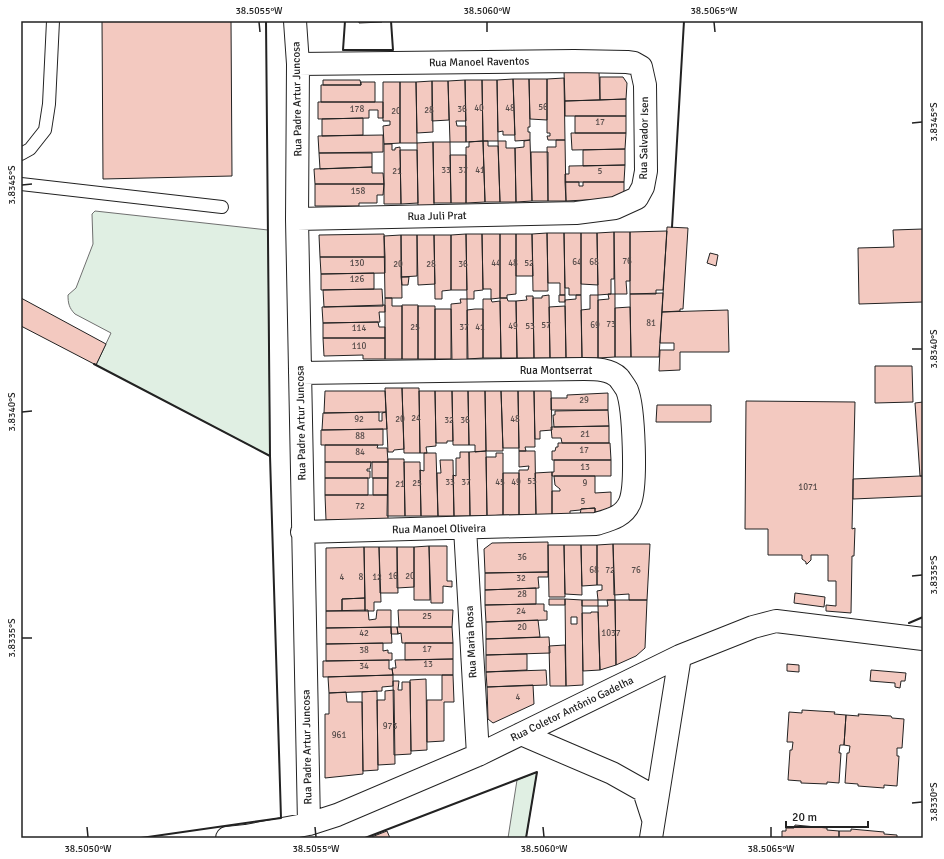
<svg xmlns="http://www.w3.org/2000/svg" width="944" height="859" font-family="Signika,sans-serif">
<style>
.green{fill:#e0efe3;stroke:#6f6f6f}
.building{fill:#f3c9c0;stroke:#222;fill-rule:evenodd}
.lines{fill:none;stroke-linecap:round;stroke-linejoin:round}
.service-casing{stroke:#222;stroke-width:14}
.minor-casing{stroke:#222;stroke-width:24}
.service{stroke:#fff;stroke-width:12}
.minor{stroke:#fff;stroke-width:22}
.wall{stroke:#222;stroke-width:2}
.ticks{fill:none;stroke:#222;stroke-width:1.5}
.labels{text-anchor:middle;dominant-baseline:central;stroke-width:3;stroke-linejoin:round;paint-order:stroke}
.number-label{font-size:9px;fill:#564c4a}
.street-label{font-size:11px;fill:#222;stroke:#fff}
.neatline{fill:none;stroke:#222;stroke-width:1.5}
.ticks-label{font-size:10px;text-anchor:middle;fill:#222}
</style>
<rect width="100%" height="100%" fill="#fff"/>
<path class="green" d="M95 211 268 230 270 456 96 365 111 333 75 314C69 308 68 303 68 295L76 288 93 244 92 214Z
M537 772 526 838H508L517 780Z"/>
<path class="building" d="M102 21H231L232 176 103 179Z
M359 21H382V22L359 23Z
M564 71H599L600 100 565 101Z
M600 77H623L627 83 626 99 600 100Z
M564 78 565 140H548L547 136H550V133H547V79Z
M513 79H529L530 127H528V132H530V140L515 141Z
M513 79 515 135H503V131L498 132 497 80Z
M529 79H547V120L530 119Z
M323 80H360L361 85H323Z
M465 80 466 121H456L457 126H466V142H450L448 81Z
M465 80H482L483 141 466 142Z
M482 80H497L498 141H483Z
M432 81H448L449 120 432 121Z
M432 81 433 132 417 133 416 82Z
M361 82H375V102H321V85H361Z
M383 82H400V143L384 144 383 126 390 125V121H383Z
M400 82H416L417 143H400Z
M626 99V116H565V101Z
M318 102H383V118H378V110H369V118L318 119Z
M575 116H626V133H575Z
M363 118V135L322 136V119Z
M571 133H626L625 149 572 150Z
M383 135V152L319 153 318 136Z
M530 140 532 201 516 202 515 148 524 147V141Z
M556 140H565L566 201H548L547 147H556Z
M483 141 485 202 466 203V147H469V142Z
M483 141H488V146H498L500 202H485Z
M498 141H506V148H515L516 202H500Z
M433 142 434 206H418L417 143Z
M433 142H450L451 203H434Z
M384 144H392V150H395V148L400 147 401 204H384Z
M625 149V165L583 166V150Z
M400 150H417L418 203 401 204Z
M531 152H548V201H532Z
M319 153H372V167L320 169Z
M450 155H466V203H451Z
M625 165 624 182H565V174H569V166Z
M372 167V173H383L384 184H315L314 169Z
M565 182H579V186H583V182H624V198L566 201Z
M315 184H384L383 195H377V203H359V206H315Z
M667 227 688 228 683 309H680V311L662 312Z
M923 229V302L859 304 858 248 894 247 893 230Z
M667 231 663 290H656V294H630V232Z
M614 232V279H611V294L598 295 597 233Z
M614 232H630V281H626L627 294H615Z
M547 233H564L565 295H560V283H548Z
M547 233 548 291H533L532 234Z
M564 233H581V295H569V288H565Z
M581 233H597L598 285 581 284Z
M384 234 385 257H320L319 235Z
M466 234 467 290H451V235Z
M466 234H482L483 290 474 291V299H467Z
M482 234H500V298L491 299V289H483Z
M500 234H516V294L507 295V298H500Z
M516 234H532L533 276H516Z
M401 235H417V276L401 277Z
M401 235 402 298H385L384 236Z
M417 235H434L435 284 418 285Z
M434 235H451V290L442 291V299H435Z
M710 253 718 255 716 266 707 263Z
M320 257H385V273L321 274Z
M374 273V289L321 290V274Z
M401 277H409L408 285H402Z
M382 289 383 306 324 307 323 290Z
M663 293 659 357H631L630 294Z
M608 294H615V357L598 358V300L609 299Z
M549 295 550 358H534L533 298H542V296Z
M559 295H565V302H559Z
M576 295H581L582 358H566L565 300 576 299Z
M590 295H598V358H582L581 310 590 309Z
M526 296H533L534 358H517L516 301 527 300Z
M21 298 106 344 96 365 21 326Z
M385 298H392V306H402V359H385Z
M500 298H507L508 301H516L517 358H501Z
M460 299H467L468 362H452L451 304 461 303Z
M483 299H491L492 302 500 301 501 358H483Z
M385 305V312H379L380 322 323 323 322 307Z
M402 305H418V359H402Z
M418 306H435V359H418Z
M565 306 566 358H550L549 307Z
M630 307 631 357H615V308Z
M435 309H451V359H435Z
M475 309H483V358L467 359V310Z
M728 310 729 352H680V370L659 371 660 350H674V343H660L662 312Z
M378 322 379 327H385V338H323V323Z
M323 338H385V359H363V355L324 356Z
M875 366H912L913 402 875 403Z
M385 388H402L404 449 394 450 393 452H388Z
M402 388H419L420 453H404Z
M325 391H385L386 412 324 413Z
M419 391H435L436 446 426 447 427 453H420Z
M435 391H452L453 441H447V443H436Z
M452 391H468L469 445H453Z
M468 391H485L486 451 475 452V445H469Z
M485 391H501L503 451H486Z
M501 391H518L519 448H503Z
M518 391H534L535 447H525L526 451H519Z
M534 391H551L552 430 540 431V439H535Z
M608 393V410H551V398H567V395Z
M746 401 855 402 852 529 855 528 854 556H852L851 613 826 611V605L836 606V581H828V555H811V560L807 564H806V562L802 559V555H768V529H745Z
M923 402V476H920L915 403Z
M657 405H711V422H656Z
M608 410 609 426 554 427 553 415H555V411Z
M379 412V421H382V413L386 412 387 429 322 430 323 413Z
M609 426V443H562L561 438H552L551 427Z
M383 429V445H321V430Z
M558 443H610L611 460H552V451H555L556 447H558Z
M325 445H378L377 448H387L388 462H325Z
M486 451 487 516H470L469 452Z
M519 451H535L536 515H519V470H528L529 466 519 467Z
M460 452H469L470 516H454L453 475 456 476V458H460Z
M424 453H436L438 516H421L420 470 424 471Z
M496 453H503V515L487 516 486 457H496Z
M388 459H404L405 516H387Z
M440 460H453L454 516H438L437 473H441Z
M554 460H611V476H552V472H554Z
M325 462H371L370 469H367V471H370V478H325Z
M372 462H388V478H372Z
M404 462H420L421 516H405Z
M552 472V515H536L535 473Z
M503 473H519V515H503Z
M554 476H595V493L611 492V511L595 512V508L581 509 580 510 570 511V515L552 516V491H560V489L555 485Z
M920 476H923V496L853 499V479Z
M325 478H368V495H325Z
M373 478H388V495H373Z
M325 495H388V520H326Z
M595 508V514L580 515 581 509Z
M548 542V572L485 573 484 549 492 543Z
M613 544 615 600H598L597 591 602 590V585H597V545Z
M613 544H650L647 600H629V594L614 595Z
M548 545H564L565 597H549Z
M564 545H581L582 595 565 594Z
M581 545H597V585L582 586Z
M429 546H447V581H452V587L443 586V603H431Z
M429 546 430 600H414V547Z
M364 547 365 598 342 599V611H326V548Z
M364 547H379L381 602H374V611H365Z
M379 547H397L398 593H380Z
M397 547H414V587L397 588Z
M548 572V577H538L539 588 485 590V573Z
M536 588V604L485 605V590Z
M795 593 825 597 824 607 794 603Z
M365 598V611H342V599Z
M549 599H565V605H549Z
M565 599 582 600 583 685 566 686ZM571 617H577V624H571Z
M582 600H598V606H582Z
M607 600H615L616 665 600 670 598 606H608Z
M615 600H647L645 648 636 656 616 665Z
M536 604H544V611H547V620L486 622 485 605Z
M368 610 369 620 376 619 377 610H391V627L326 628V611Z
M398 610H453L452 627H399Z
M591 612H598L600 670 583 671 582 613H591Z
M538 620 540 637 486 639V622Z
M391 627H397L398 634H391Z
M391 627 392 643 326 644V628Z
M397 627H452L453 643H402L401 633 398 634Z
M549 637 550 653 486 655V639Z
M383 643V651L388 650V653H392V660L326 661V644Z
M405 643H453V659L405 660Z
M565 645 566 686H550L549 646Z
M527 654V670L486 672V655Z
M453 659V675H393L392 668H396L395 660Z
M389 660V669H392L393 675 323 677V661Z
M787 664 799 665V672L787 671Z
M546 670 547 685 487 687 486 672Z
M871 670 906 673 905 681H901L900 688 895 687V683L870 681Z
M393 675V686L382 687V691L329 693 328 677Z
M442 675H453L454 702H444V741L427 742V700H442Z
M426 679 427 750 411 751 410 680Z
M393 681H399L398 690H402V682H410L411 754 394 755Z
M533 685 534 704 493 723 488 719 487 687Z
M394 690 395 764 378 765 377 700H385V691Z
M377 691 378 770 363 771 362 692Z
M346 692 347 702H362L363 774 325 778V714H329V693Z
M802 710 835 712 834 714 846 715 844 745H840L839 753H841L839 783 827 782V784L801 783V781L788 780 790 750H792L793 742H787L789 712 802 713Z
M858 714 891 716 892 718 904 719 902 748H897V756H899L897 786 884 785V788L858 786V784L845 783 847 753H849L850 746 844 745 846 715 859 716Z
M795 825 827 828V830L839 831V838H782V831H786V828H794Z
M851 829 884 832V834L897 835V838H839V831H851Z
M387 831 390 838H369Z"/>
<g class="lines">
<g class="service-casing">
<path id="service" d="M21 154 30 149 45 130 49 104 53 21
M21 184 222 207"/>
</g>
<g class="minor-casing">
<path id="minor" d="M295 21 298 64 297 219 309 824
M297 219 576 213 615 208 637 198 643 187 646 171 645 85 641 67 634 63 627 62 574 61 298 64
M300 373 584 369C596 369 610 369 619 378 621 381 625 386 627 390 634 408 637 485 630 502 624 517 609 520 596 524L302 532
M465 528 478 755
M521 734 612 773 644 791 653 819
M227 838 246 836 309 824 337 815 478 755 680 656 753 627 776 621 923 639
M651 838 680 656"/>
</g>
<use href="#service" class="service"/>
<use href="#minor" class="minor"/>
<path class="wall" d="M345 21 343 50H393L391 21
M672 227 684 21
M94 364 270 456 266 21
M909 623 923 617
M141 838 281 818 270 456
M365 838 537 772 526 838"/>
</g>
<path class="ticks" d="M259 22 260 32M487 22V32M714 22 715 32M912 123 922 122M22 185 32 184M912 349H922M22 412 32 411M912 576 922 575M22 638H32M912 803 922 802M87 827 88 837M315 827 316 837M543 827 544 837M771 827V837"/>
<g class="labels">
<g class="number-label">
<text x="543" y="107">56</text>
<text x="479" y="108">40</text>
<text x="510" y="108">48</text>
<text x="357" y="109">178</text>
<text x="462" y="109">36</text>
<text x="429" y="110">28</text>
<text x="396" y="111">20</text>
<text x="600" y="122">17</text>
<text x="446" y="170">33</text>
<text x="463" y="170">37</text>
<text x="480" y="170">41</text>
<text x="397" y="171">21</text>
<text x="600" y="171">5</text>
<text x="358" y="191">158</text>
<text x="627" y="261">76</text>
<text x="577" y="262">64</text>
<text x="594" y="262">68</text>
<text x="357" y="263">130</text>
<text x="496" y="263">44</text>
<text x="513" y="263">48</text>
<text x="529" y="263">52</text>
<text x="398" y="264">20</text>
<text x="431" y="264">28</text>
<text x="463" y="264">36</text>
<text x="357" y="279">126</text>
<text x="651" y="323">81</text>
<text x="611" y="324">73</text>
<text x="546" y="325">57</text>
<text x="595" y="325">69</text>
<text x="513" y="326">49</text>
<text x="530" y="326">53</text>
<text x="415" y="327">25</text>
<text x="464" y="327">37</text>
<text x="480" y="327">41</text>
<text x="359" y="328">114</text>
<text x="359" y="346">110</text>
<text x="584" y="400">29</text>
<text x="416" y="418">24</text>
<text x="359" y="419">92</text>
<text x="400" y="419">20</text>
<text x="515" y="419">48</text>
<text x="449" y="420">32</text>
<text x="465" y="420">36</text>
<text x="585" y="434">21</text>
<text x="360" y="436">88</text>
<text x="584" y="450">17</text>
<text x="360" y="452">84</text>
<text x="585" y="467">13</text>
<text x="532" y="481">53</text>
<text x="450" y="482">33</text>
<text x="466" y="482">37</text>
<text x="500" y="482">45</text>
<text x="516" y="482">49</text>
<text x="417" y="483">25</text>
<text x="585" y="483">9</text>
<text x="400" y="484">21</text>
<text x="808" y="487">1071</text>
<text x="583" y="501">5</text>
<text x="360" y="506">72</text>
<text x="522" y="557">36</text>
<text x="594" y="570">68</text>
<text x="610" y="570">72</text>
<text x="636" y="570">76</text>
<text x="393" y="576">16</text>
<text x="410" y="576">20</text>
<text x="342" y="577">4</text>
<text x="361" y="577">8</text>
<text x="377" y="577">12</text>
<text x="521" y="578">32</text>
<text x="522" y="594">28</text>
<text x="521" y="611">24</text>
<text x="427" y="616">25</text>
<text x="522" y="627">20</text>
<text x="364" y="633">42</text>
<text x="611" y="633">1037</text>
<text x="427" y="649">17</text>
<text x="364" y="650">38</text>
<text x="428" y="664">13</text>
<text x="364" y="666">34</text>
<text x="518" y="697">4</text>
<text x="390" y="726">973</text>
<text x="339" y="735">961</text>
</g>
<g class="street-label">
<text transform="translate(479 62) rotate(-1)">Rua Manoel Raventos</text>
<text transform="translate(297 99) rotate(-91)">Rua Padre Artur Juncosa</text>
<text transform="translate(644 138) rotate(-89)">Rua Salvador Isen</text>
<text transform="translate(437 216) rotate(-1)">Rua Juli Prat</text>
<text x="556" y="370">Rua Montserrat</text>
<text transform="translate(301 423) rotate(-91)">Rua Padre Artur Juncosa</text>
<text transform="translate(439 529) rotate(-1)">Rua Manoel Oliveira</text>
<text transform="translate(471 642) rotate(-93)">Rua Maria Rosa</text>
<text transform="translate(572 709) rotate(-26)">Rua Coletor Antônio Gadelha</text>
<text transform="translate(307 747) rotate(-91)">Rua Padre Artur Juncosa</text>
</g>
</g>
<rect width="944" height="859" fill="none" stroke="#ffffff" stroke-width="44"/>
<path d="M786 821v6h82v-6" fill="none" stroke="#222222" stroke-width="2"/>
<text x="792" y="821" font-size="12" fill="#222222" stroke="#ffffff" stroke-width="3" paint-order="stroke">20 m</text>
<rect x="22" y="22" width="900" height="815" class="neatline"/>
<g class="ticks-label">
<text x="259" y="14">38.5055°W</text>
<text x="487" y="14">38.5060°W</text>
<text x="714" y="14">38.5065°W</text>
<text transform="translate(933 122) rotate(-90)" y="4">3.8345°S</text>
<text transform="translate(11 185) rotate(-90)" y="4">3.8345°S</text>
<text transform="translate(933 349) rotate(-90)" y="4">3.8340°S</text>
<text transform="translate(11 412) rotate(-90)" y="4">3.8340°S</text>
<text transform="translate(933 575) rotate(-90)" y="4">3.8335°S</text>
<text transform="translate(11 638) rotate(-90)" y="4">3.8335°S</text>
<text transform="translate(933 802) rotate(-90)" y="4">3.8330°S</text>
<text x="88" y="852">38.5050°W</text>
<text x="316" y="852">38.5055°W</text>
<text x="544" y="852">38.5060°W</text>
<text x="771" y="852">38.5065°W</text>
</g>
</svg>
